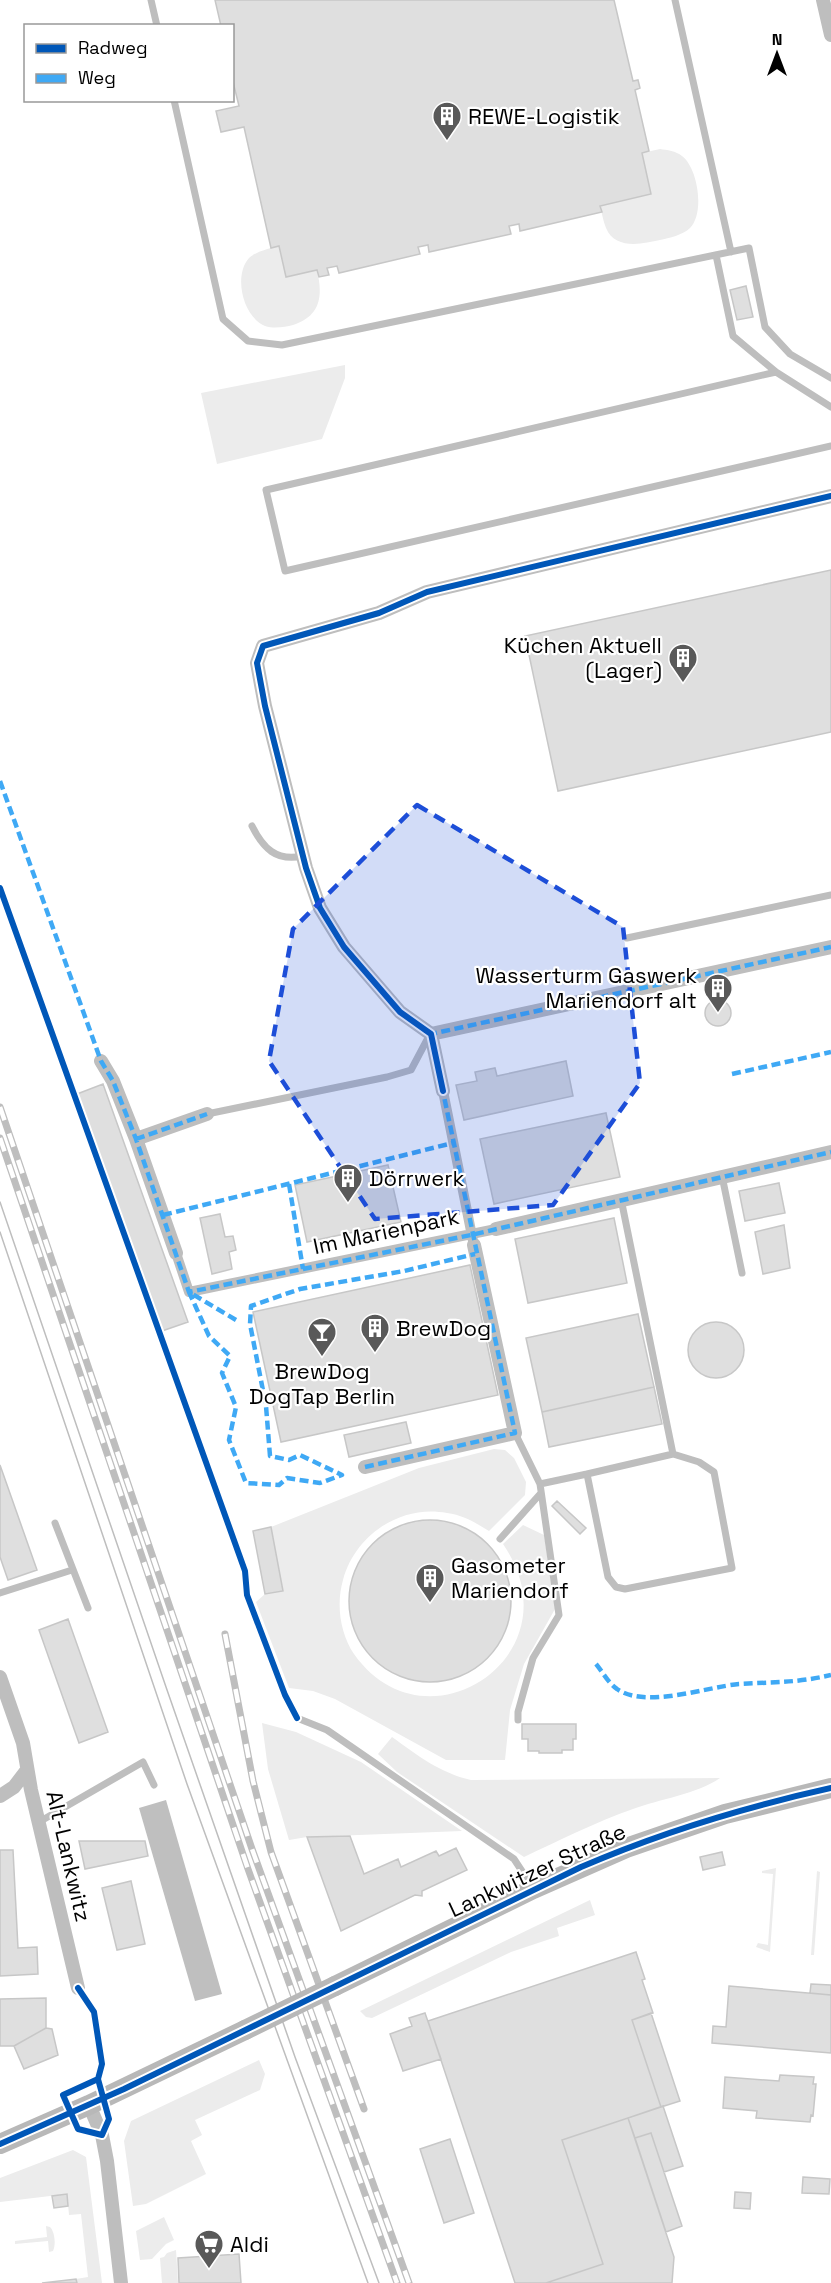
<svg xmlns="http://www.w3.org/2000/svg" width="831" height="2283" font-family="'Space Grotesk',sans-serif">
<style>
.green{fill:#ececec}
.water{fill:#bfbfbf}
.building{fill:#dfdfdf;stroke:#c7c7c7;stroke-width:1.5}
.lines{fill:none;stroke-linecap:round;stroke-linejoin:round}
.service{stroke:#bebebe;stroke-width:7}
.pedestrian{stroke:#bebebe;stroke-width:10}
.minor{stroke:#bebebe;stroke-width:14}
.secondary{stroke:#b8b8b8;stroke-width:20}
.tram{stroke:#bebebe;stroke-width:1.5}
.rail-casing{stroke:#bebebe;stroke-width:7}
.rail{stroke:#fff;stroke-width:4.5;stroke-dasharray:14;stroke-linecap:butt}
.secondary-bridge{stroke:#b8b8b8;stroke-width:20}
.quiet{stroke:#3fa9f5;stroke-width:4.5;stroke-dasharray:9 4.5;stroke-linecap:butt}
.cycleway-casing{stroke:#fff;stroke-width:10}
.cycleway{stroke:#0057b8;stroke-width:6}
.marked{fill:#1d4ed8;fill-opacity:0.2;stroke:#1d4ed8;stroke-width:4.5;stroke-dasharray:12 8;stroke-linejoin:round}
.labels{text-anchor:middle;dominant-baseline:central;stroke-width:4.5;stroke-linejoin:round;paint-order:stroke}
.poi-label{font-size:22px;fill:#000;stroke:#fff;text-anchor:start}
.street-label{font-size:22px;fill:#000;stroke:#fff}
</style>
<rect width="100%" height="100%" fill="#fff"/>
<path class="green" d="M660 149C667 150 676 151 682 156 698 168 705 213 690 228 683 235 669 238 660 240 642 244 615 250 606 228 603 221 602 213 600 206L651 194 642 153Z
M279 246 286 277 317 270C323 296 321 316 293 325 285 327 274 329 265 326 243 317 233 276 249 258 255 252 270 248 279 246Z
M345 365V378L322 439 217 464 201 393Z
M494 1449 505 1450 514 1458 526 1482 525 1495 489 1531C476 1523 463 1515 447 1513 401 1504 355 1535 343 1580 336 1604 340 1633 354 1654 426 1756 579 1655 503 1544L523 1525 544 1535 555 1609 524 1664 510 1710 505 1760H446L335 1699 313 1691 289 1688 256 1602 265 1594 283 1591 271 1527 419 1468Z
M262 1723 296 1732 361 1762 462 1831 307 1837 289 1840 268 1769Z
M392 1737C417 1755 440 1773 471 1780L720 1778C697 1794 660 1799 633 1809 596 1822 560 1840 524 1857L397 1772 378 1754Z
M776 1868 770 1952 756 1947 758 1943 768 1945 773 1874 762 1873V1871Z
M817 1871 820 1872 814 1955H811Z
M590 1900 595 1915 557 1928 559 1936 511 1952 372 2018 366 2017 360 2011Z
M259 2060 265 2074 260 2090 195 2120 202 2135 191 2141 206 2174 146 2204 133 2206 124 2141 131 2121Z
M73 2150 86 2157 102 2283H77L76 2279 88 2277 81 2214 69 2215 67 2194 0 2202V2178Z
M164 2217 174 2240 166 2244 152 2259 140 2260 136 2231Z
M46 2226 50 2227C55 2232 56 2245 53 2251L49 2252 48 2241 15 2244V2241L47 2237Z
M176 2250 178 2283H162L160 2258 164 2257 167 2253Z"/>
<path class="water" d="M166 1800 222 1994 195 2001 139 1808Z"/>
<path class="building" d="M215 0H614L633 81 638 80 640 88 635 90 649 151 642 153 651 194 600 206 602 212 520 231 519 224 509 226 511 234 429 252 428 245 418 247 420 254 339 273 337 266 327 268 329 275 319 277 317 270 286 277 279 246 271 248 244 127 221 132 216 111 239 106 232 78V26H221Z
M746 286 753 317 737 320 730 290Z
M831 570V732L558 791 525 636Z
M705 1013a13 13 0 1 1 26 0a13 13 0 1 1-26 0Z
M566 1061 573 1096 464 1120 456 1085 477 1081 475 1072 495 1068 497 1076Z
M103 1084 188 1322 162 1331 77 1094Z
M606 1113 620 1177 494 1204 480 1139Z
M388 1165 401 1222 307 1242 295 1185Z
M779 1183 785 1213 745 1221 739 1191Z
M220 1214 225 1237 233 1236 236 1250 229 1252 232 1269 212 1274 200 1218Z
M614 1218 627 1283 528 1303 515 1239Z
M784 1225 790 1268 763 1274 755 1232Z
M470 1265 498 1395 281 1442 253 1312Z
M638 1314 654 1387 542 1412 526 1338Z
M688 1350a28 28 0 1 1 56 0a28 28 0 1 1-56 0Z
M654 1387 662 1424 549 1447 542 1412Z
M406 1422 411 1443 349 1457 344 1435Z
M0 1465 37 1570 8 1580 0 1557Z
M557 1501 586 1528 580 1534 552 1506Z
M349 1601a81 81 0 1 1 162 0a81 81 0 1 1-162 0Z
M271 1527 283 1591 265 1594 253 1531Z
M68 1619 108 1732 79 1743 39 1630Z
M522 1724H576V1739H573V1750H562V1753H539V1751H528V1739H522Z
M350 1836 364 1874 398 1859 401 1867 436 1851 439 1856 456 1848 467 1870 422 1891V1896L415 1895 341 1931 307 1837Z
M79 1841H145L148 1856 85 1869Z
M0 1850H13L18 1948 37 1947 38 1974 0 1976Z
M722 1852 725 1865 703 1870 700 1857Z
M131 1881 145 1944 117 1950 102 1888Z
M636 1952 645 1979 642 1980 653 2013 632 2020 661 2107 562 2140 603 2264 546 2283H515L428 2021Z
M811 1984 831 1985V1995L810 1993Z
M729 1986 831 1995V2053L712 2043 713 2026 726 2027Z
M46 1998V2028L14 2046H0V1999Z
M425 2013 441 2059 403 2071 390 2034 412 2026 409 2018Z
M651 2013 680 2101 661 2107 632 2020Z
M46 2028 52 2029 58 2055 24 2069 14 2046Z
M780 2075 814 2077 813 2084H816L813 2116 811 2115 810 2122 756 2118 757 2111 723 2108 725 2077 779 2081Z
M663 2106 683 2166 664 2172 651 2133 635 2138 628 2118Z
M628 2118 674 2257 672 2283H546L603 2264 562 2140Z
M651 2133 682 2226 666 2232 635 2138Z
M450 2139 474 2213 444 2223 420 2149Z
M803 2177 830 2179 829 2194 802 2193Z
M735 2192 751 2193 750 2209 734 2208Z
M67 2194 68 2206 54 2208 52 2196Z
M239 2254 241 2283H179L178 2258Z
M76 2279 77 2283H42Z"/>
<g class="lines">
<path class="service" d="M151 0 157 26
M675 0 731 252
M174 100 223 319 248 341 282 345 749 248 765 327 790 354 831 378
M716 255 733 336 776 372 831 407
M776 372 266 490 285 571 831 446
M252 826C263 848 276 862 303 856
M627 938 831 895
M207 1114 387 1077 411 1070 429 1036
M722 1176 742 1273
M621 1199 673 1454 699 1462 714 1472 732 1568 625 1589 616 1587 608 1577 587 1474 673 1454
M515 1433 540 1484 587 1474
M55 1523 88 1608
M500 1539 541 1493
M0 1593 72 1570
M297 1718 327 1730 514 1859 533 1888
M518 1720V1712L533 1658 559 1615 540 1484
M39 1822 143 1762 154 1785"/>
<path class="pedestrian" d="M443 1091 473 1241
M176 1253 189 1292 496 1229"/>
<path class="minor" d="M823 0 831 35
M431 1034 831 947
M101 1061 113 1081 136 1139 176 1253
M443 1091 431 1034 400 1012 344 947 320 908 306 868 265 706 257 663 263 646 379 613 427 592 831 496
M136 1139 207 1114
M496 1229 831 1152
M365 1467 515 1433 474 1245
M0 1677 23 1743 31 1790 78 1988
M0 1796 14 1787 27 1770
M89 2105 102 2135 107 2161 121 2283"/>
<path class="secondary" d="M335 1986 533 1889 626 1848 725 1814 831 1788
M0 2144 89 2105 245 2030"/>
<path class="tram" d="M0 1202 166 1687 295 2057 379 2283
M0 1232 187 1784 368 2283"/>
<g class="rail-casing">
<path id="rail" d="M0 1107 252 1849 409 2283
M0 1138 248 1869 397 2283
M225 1634 253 1781 271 1852 364 2109"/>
</g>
<use href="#rail" class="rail"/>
<path class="secondary-bridge" d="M245 2030 335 1986"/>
<path class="quiet" d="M0 781 101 1061 113 1081 136 1139 189 1292 471 1235 831 1152
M431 1037V1034L831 947
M732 1074 831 1052
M136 1139 207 1114
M289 1184 303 1269
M163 1215 453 1143
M236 1320 189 1292 209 1336 230 1356 222 1373 236 1407 229 1440 246 1483 279 1485 287 1478 320 1483 342 1475 300 1455 289 1460 270 1456 266 1406 250 1324 251 1306 300 1289 404 1271 475 1254
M365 1467 515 1433 442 1087
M596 1664C602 1671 609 1684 617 1689 646 1709 706 1687 739 1684 773 1682 797 1683 831 1675"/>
<g class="cycleway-casing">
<path id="cycleway" d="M0 888 245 1571 247 1595 285 1695 297 1718
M443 1091 431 1034 400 1012 344 947 320 908 306 868 265 706 257 663 263 646 379 613 427 592 831 496
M78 1988 94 2012 102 2064 98 2079 109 2119 102 2135 78 2129 63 2095 98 2079
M0 2144 124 2089 581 1867C662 1832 745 1807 831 1788"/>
</g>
<use href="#cycleway" class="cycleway"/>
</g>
<path class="marked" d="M417 805 623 927 640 1083 553 1205 375 1219 269 1061 293 929Z"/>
<defs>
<g id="building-pin" transform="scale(1.5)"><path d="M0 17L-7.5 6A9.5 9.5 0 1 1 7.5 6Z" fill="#595959" stroke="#fff"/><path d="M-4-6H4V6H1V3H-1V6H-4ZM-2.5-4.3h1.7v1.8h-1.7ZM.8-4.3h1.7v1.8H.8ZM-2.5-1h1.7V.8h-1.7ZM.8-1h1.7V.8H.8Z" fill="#fff"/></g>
<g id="bar-pin" transform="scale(1.5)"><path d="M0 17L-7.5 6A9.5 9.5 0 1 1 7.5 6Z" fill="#595959" stroke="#fff"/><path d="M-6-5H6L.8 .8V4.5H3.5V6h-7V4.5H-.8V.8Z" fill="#fff"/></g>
<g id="supermarket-pin" transform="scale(1.5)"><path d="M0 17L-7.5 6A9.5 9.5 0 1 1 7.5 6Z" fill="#595959" stroke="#fff"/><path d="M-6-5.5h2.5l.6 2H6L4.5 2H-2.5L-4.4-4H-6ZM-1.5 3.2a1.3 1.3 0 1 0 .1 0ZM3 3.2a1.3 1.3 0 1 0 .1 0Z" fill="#fff"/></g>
</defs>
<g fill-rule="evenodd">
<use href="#building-pin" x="447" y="116"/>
<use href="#building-pin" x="683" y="658"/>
<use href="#building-pin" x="718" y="988"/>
<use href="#building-pin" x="348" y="1178"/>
<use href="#building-pin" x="375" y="1328"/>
<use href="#bar-pin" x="322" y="1332"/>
<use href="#building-pin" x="430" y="1578"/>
<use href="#supermarket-pin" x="209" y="2244"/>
</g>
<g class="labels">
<g class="poi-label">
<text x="468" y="116">REWE-Logistik</text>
<text x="662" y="645" text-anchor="end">Küchen Aktuell<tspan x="662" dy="25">(Lager)</tspan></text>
<text x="697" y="975" text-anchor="end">Wasserturm Gaswerk<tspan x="697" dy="25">Mariendorf alt</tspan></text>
<text x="369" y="1178">Dörrwerk</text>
<text x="396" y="1328">BrewDog</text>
<text x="322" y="1371" text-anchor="middle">BrewDog<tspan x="322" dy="25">DogTap Berlin</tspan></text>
<text x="451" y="1565">Gasometer<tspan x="451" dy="25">Mariendorf</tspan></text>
<text x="230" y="2244">Aldi</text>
</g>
<g class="street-label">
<text transform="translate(386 1231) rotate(-12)">Im Marienpark</text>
<text transform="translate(69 1856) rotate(77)">Alt-Lankwitz</text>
<text transform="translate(537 1870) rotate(-25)">Lankwitzer Straße</text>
</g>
</g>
<rect x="24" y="24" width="210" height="78" fill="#ffffff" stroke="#999999" stroke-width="1.5"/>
<rect x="36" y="44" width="30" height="9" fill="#0057b8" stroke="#999999" stroke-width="1.5"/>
<text x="78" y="54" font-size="18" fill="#000000">Radweg</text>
<rect x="36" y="74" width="30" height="9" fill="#3fa9f5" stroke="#999999" stroke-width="1.5"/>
<text x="78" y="84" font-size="18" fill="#000000">Weg</text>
<g transform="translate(777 54)" stroke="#ffffff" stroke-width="4.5" paint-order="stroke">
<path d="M0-4.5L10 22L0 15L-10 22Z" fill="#000000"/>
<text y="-9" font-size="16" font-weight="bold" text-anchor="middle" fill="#000000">N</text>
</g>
</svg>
